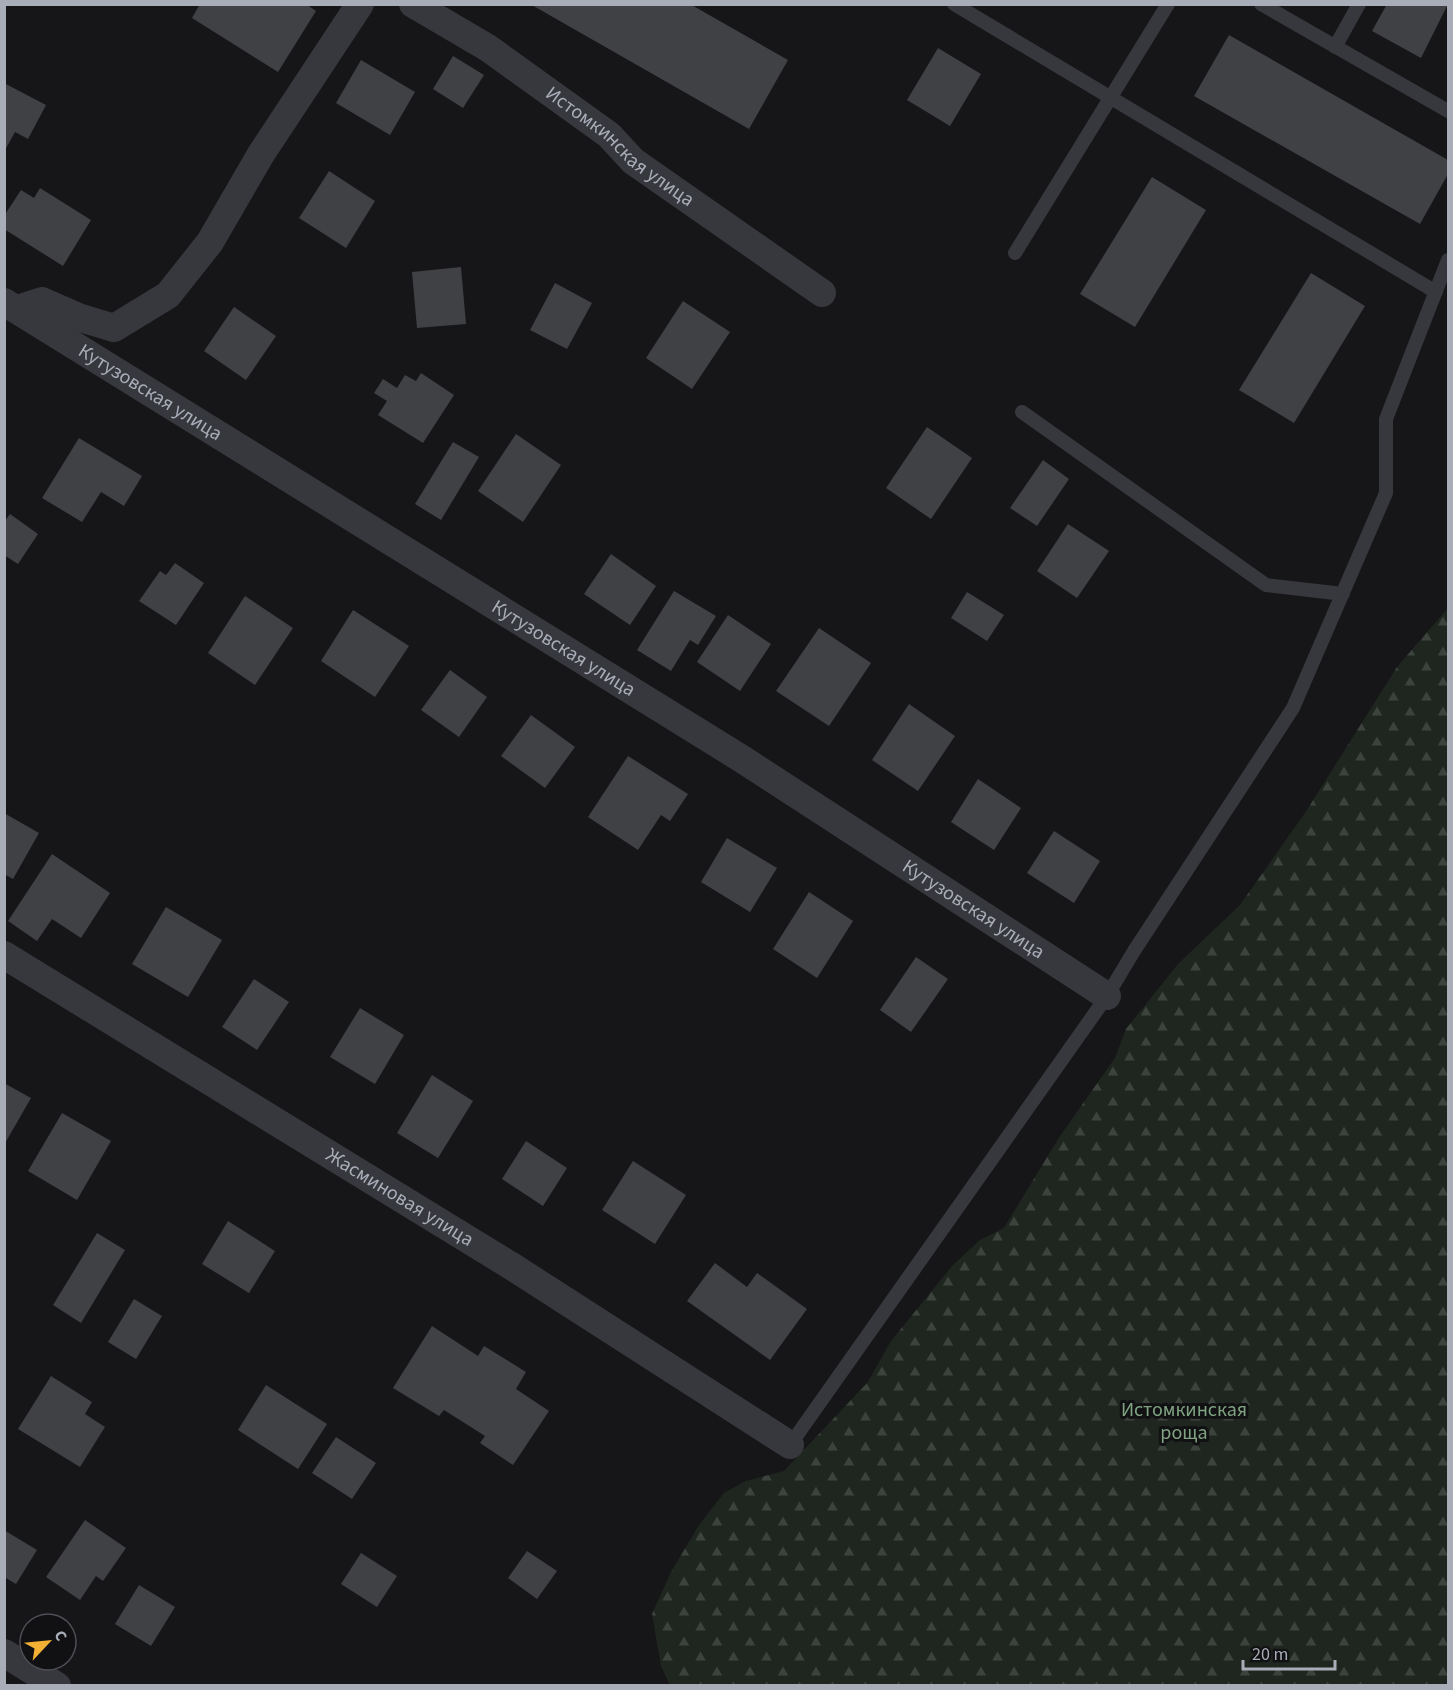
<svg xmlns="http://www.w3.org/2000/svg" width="1453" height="1690" font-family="'Source Sans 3',sans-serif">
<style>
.forest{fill:url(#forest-firs)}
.building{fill:#404145}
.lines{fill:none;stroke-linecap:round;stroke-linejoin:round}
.lane{stroke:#37383d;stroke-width:14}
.street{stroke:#37383d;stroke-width:28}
.labels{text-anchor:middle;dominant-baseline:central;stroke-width:6;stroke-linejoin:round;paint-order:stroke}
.street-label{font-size:20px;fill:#a8adb8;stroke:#111113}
.park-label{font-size:20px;fill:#7fa381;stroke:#111113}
</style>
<defs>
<pattern id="forest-firs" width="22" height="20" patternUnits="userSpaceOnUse" patternTransform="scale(1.5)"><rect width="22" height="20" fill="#1e261f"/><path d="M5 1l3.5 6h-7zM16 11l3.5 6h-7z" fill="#3c433d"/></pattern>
</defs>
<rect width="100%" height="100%" fill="#161618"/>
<path class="forest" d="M1448 608V1685H670L661 1666 652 1614 671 1572 699 1525 724 1493 746 1481 784 1471 868 1382 891 1341 953 1265 980 1240 1004 1228 1060 1136 1115 1058 1126 1029 1178 964 1240 905 1305 813 1397 667Z"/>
<path class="building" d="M200 4H306L316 11 278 72 192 18Z
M530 4H690L788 60 749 129Z
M1387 4H1448L1421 58 1372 31Z
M1229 35 1448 160V174L1420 224 1194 96Z
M938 48 981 74 950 126 907 100Z
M453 56 484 75 463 108 433 89Z
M361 60 415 92 390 135 336 103Z
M4 83 46 105 28 139 15 132 4 152Z
M329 171 375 201 346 248 299 218Z
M1152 177 1206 210 1135 327 1080 294Z
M40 188 91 220 63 266 4 229V216L21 190 34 198Z
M461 267 466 324 417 328 412 272Z
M1311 273 1365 306 1294 423 1239 390Z
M555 283 592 303 567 349 530 330Z
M683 301 730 332 692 389 646 358Z
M234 307 276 336 246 380 204 351Z
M421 373 454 395 423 443 378 415 387 401 374 393 383 379 397 388 405 375 416 381Z
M927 427 972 458 931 519 886 488Z
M516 434 561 465 523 522 478 491Z
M79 438 142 476 124 506 101 492 82 522 42 498Z
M453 442 479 457 441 520 415 504Z
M1043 460 1069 479 1037 526 1010 508Z
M10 514 38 534 18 564 4 555V522Z
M1068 524 1109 551 1077 598 1037 571Z
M611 554 656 586 630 625 584 594Z
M175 563 204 583 176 625 139 601 160 571 166 575Z
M674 591 716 616 698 645 690 640 671 671 637 650Z
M967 592 1004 615 987 641 951 618Z
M245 596 293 628 255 685 208 653Z
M353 610 409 646 375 697 321 661Z
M728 615 771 644 740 691 697 662Z
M819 628 871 663 829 726 776 691Z
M450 670 487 697 459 737 421 710Z
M909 704 955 736 918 791 872 760Z
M531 715 575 747 545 788 501 756Z
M628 756 688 794 670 821 661 815 638 850 588 817Z
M978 779 1021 808 994 850 951 822Z
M4 813 39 833 13 879 4 874Z
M1054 831 1100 861 1074 903 1027 873Z
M727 838 777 868 750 912 701 882Z
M52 854 110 893 81 938 52 919 37 941 8 921Z
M809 892 853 921 817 978 773 949Z
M166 907 222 940 188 997 132 964Z
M916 957 948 979 911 1032 880 1010Z
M254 979 289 1002 257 1050 222 1027Z
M360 1008 404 1035 375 1084 330 1057Z
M432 1075 473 1101 438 1158 397 1133Z
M4 1083 31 1098 4 1145Z
M62 1113 111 1141 77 1200 28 1171Z
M526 1141 567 1168 543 1206 502 1179Z
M633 1161 686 1195 655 1244 602 1210Z
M228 1221 275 1251 249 1293 202 1264Z
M97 1233 125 1250 81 1323 53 1305Z
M715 1263 747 1287 757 1273 807 1309 770 1360 687 1301Z
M134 1299 162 1316 136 1359 108 1342Z
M432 1326 478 1356 484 1346 526 1372 516 1389 549 1411 513 1465 480 1443 485 1436 444 1410 439 1416 393 1388Z
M51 1376 92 1402 85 1414 105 1427 80 1467 18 1429Z
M266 1385 327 1424 298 1469 238 1430Z
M336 1437 376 1463 352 1499 312 1473Z
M85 1520 126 1548 103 1581 96 1576 80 1600 46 1577Z
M4 1530 37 1550 16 1584 4 1577Z
M527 1551 557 1571 537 1599 508 1578Z
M361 1553 397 1576 377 1607 341 1584Z
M139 1585 175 1607 151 1646 115 1624Z"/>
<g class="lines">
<path class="lane" d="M954 4 1436 292
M1261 4 1448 111
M1335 47 1359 4
M1015 253 1168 4
M1022 412 1266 585 1343 594
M790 1445 1107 996 1134 951 1293 708 1386 493V419L1448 260"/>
<g class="street">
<path id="s1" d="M413 4 488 48 609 135 633 161 822 293"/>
<path id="s2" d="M4 302 742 759 1107 996"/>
<path d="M17 309 42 301 81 318 114 328 168 295 210 242 261 154 360 4"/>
<path id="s3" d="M4 955 513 1267 790 1445"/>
<path d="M4 1653 57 1686"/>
</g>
</g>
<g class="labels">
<g class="street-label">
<text stroke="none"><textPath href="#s1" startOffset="252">Истомкинская улица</textPath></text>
<text stroke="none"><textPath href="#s2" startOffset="172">Кутузовская улица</textPath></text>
<text stroke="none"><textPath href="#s2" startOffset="658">Кутузовская улица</textPath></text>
<text stroke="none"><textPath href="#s2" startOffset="1144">Кутузовская улица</textPath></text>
<text stroke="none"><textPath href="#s3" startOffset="464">Жасминовая улица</textPath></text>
</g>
<g class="park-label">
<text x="1184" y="1410">Истомкинская<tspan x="1184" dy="23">роща</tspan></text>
</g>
</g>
<rect width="1453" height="1690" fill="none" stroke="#a8adb8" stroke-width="12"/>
<g transform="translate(48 1642) rotate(64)"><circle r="28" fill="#111113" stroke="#4d4f55" stroke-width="1.5"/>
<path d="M0-4.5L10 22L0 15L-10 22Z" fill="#f2b134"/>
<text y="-9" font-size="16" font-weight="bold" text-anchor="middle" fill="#a8adb8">С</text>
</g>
<path d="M1243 1660v9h92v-9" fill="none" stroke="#a8adb8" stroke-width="3"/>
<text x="1252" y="1660" font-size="18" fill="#a8adb8" stroke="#111113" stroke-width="4.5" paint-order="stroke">20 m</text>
</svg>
